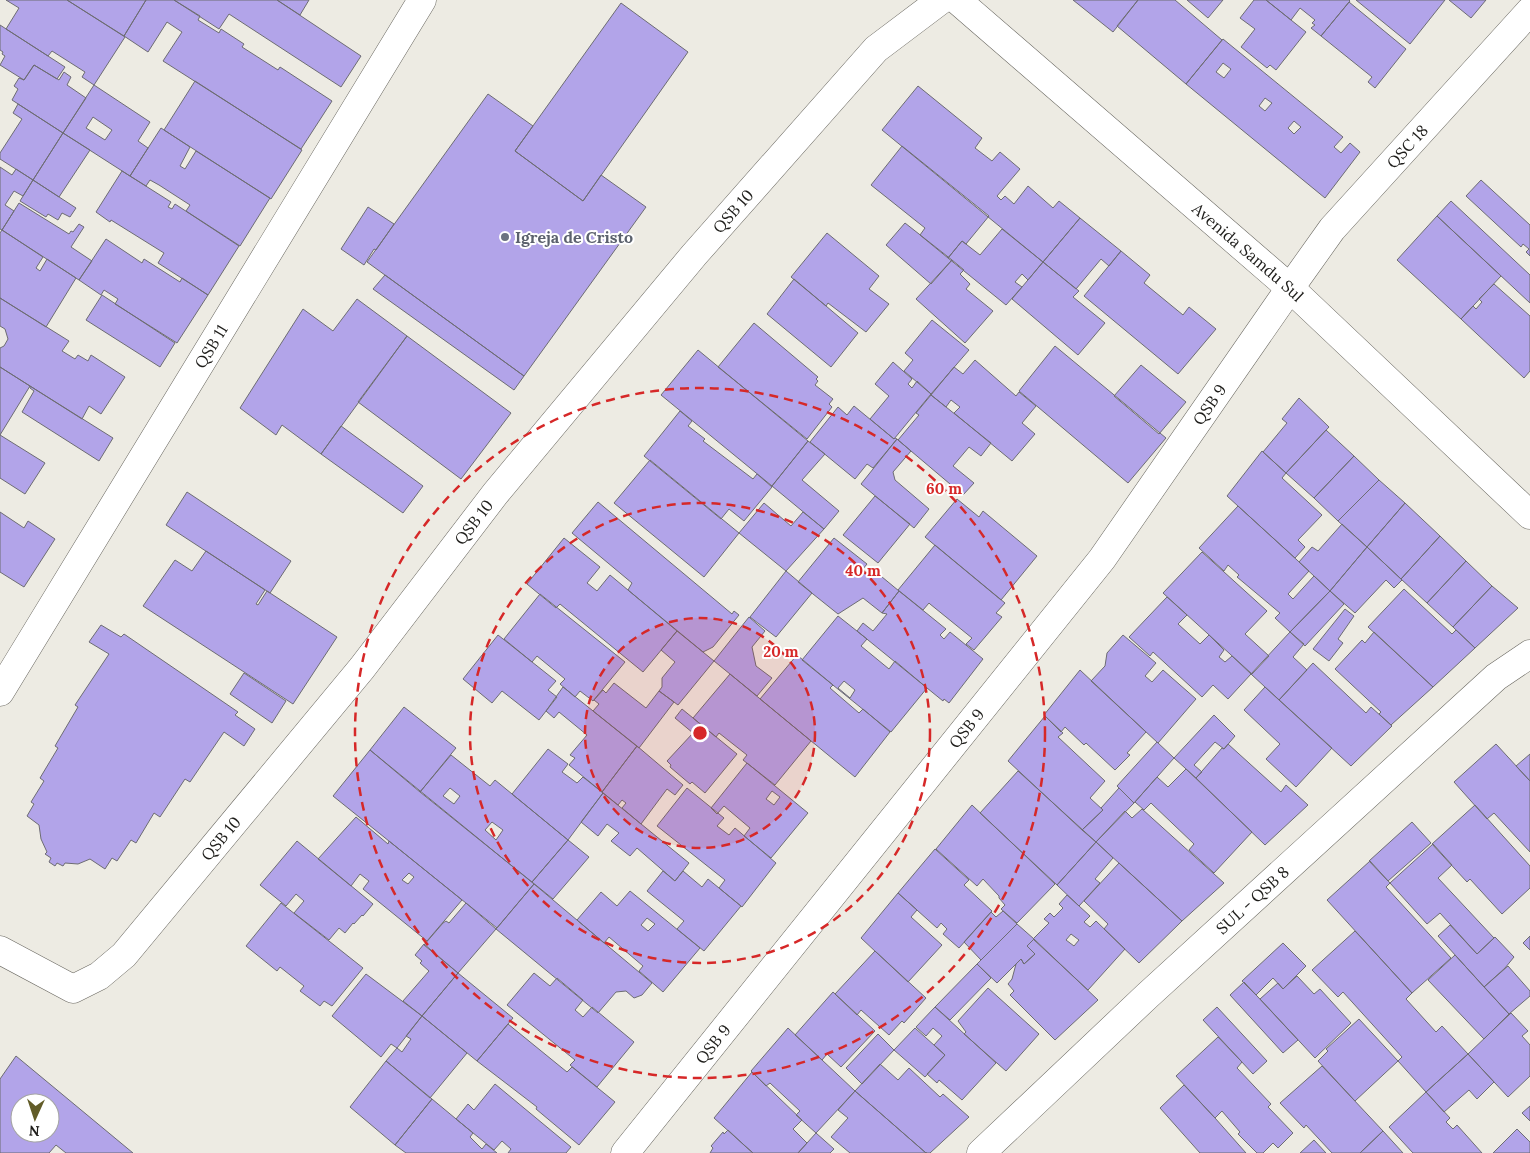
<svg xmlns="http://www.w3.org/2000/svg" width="1530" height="1153" font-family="Lora,serif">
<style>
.building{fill:#b2a4e9;stroke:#6d6c73;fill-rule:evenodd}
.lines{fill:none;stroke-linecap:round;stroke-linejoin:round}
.street-casing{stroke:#696760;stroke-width:29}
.secondary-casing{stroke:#696760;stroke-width:29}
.street{stroke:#fff;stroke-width:28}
.secondary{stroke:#fff;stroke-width:28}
.ring{fill:none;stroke:#d62828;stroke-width:2.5;stroke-dasharray:9 6}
.worship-dot{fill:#6b7280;stroke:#fff;stroke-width:2}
.labels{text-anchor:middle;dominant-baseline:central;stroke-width:4;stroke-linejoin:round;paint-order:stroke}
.street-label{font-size:16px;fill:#1e1d1a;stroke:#fff}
.worship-label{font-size:16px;font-weight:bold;fill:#5b616d;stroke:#fff;text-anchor:start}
.centre{fill:#d62828;stroke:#fff;stroke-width:2.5}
.ring-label{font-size:15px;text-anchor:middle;font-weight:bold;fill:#d62828;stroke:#fff;stroke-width:4;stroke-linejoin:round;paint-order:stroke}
</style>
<rect width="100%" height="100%" fill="#edebe3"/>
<path class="building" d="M6 0H67L125 37 94 85 82 77 85 72 52 51 48 56 6 29 19 8Z
M67 0H146L124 36Z
M146 0H174L200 16 198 20 219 33 221 29 244 44 242 47 278 70 280 67 332 101 301 149 163 61 182 32 167 22 148 52 124 36Z
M174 0H277L361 56 341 87 229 14 219 29Z
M277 0H309L300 15Z
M1073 0H1138L1113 32Z
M1138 0H1175L1222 40 1186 84 1117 26Z
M1187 0H1223L1208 18Z
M1254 0H1266L1306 32 1276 70 1270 65 1267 68 1241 47 1255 29 1240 18Z
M1266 0H1349L1350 1 1321 36 1311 28 1315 25 1312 23 1315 20 1300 8 1291 20Z
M1356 0H1445L1410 44Z
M1449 0H1486L1471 18Z
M1349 2 1406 49 1375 88 1368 82 1372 77 1321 36Z
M621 3 688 52 583 201 515 151Z
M0 25 65 67 57 79 34 65 24 80 0 65 5 56 2 54 3 52 0 50Z
M1223 39 1343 137 1334 147 1341 153 1350 143 1360 152 1325 198 1186 84ZM1223 63 1231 69 1224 78 1216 72ZM1265 98 1272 103 1265 111 1259 106ZM1294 121 1301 127 1294 134 1288 128Z
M34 65 59 80 64 72 71 77 67 85 86 98 63 133 12 100 18 89 14 86 19 78 24 80Z
M195 81 302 150 271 199 164 130Z
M94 85 150 122 138 141 148 148 130 176 63 133ZM93 117 112 130 105 140 86 128Z
M918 86 982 138 975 148 992 161 1000 152 1020 169 997 196 1001 200 1005 196 1014 204 1028 186 1053 208 1059 201 1080 218 1043 262 882 130Z
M488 94 533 126 515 151 583 201 601 175 646 207 524 376 367 262Z
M18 104 63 133 33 180 0 159V153L22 119 13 113Z
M161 128 190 147 180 166 185 169 196 151 270 198 240 246 186 211 190 205 159 185 150 180 146 186 130 176Z
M63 133 90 150 59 197 33 180Z
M902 146 989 216 966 244 962 241 948 258 920 235 925 228 871 185Z
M0 167 12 175 16 169 33 180 23 196 14 191 5 205 14 211 2 230 0 229Z
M122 171 171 202 168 207 172 209 175 204 239 246 208 295 158 263 164 253 111 220 110 222 96 212Z
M33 180 76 208 70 217 62 213 58 220 48 214 46 217 20 201Z
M1481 180 1530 225V256L1526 252 1529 249 1523 244 1521 247 1466 196Z
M1451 201 1530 275V303L1437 216Z
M19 203 69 234 71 231 73 232 79 224 84 227 71 247 92 261 79 280 2 230Z
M368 207 394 224 376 250 374 249 364 265 341 249Z
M1437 216 1501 276 1461 319 1397 260Z
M1080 218 1121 251 1109 266 1101 259 1076 289 1043 262Z
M905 223 952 260 931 284 886 245Z
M1002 229 1043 262 1028 280 1022 274 1015 282 1022 287 1006 305 948 258 962 241 980 255Z
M2 230 43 257 36 268 40 271 47 259 76 278 46 327 0 298V233Z
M827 233 879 276 869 289 889 304 866 332 828 303 826 306 791 277Z
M106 239 142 263 144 259 180 282 182 278 208 295 177 343 115 304 118 299 104 290 101 295 79 280Z
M1121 251 1150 275 1144 283 1183 315 1189 307 1216 329 1178 374 1084 296Z
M952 260 964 270 960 274 970 284 966 289 993 311 965 343 916 299Z
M1043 262 1079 291 1073 297 1105 323 1078 355 1012 299Z
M385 275 524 376 514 390 373 289Z
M794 279 858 333 831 367 767 314Z
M1494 284 1530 316V371L1524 378 1461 319 1473 306 1476 309 1482 302 1479 299Z
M102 295 175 343 160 367 86 320Z
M0 298 69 341 62 351 75 359 78 355 88 361 91 355 125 377 101 414 89 406 82 419 0 367V348L4 346 8 339 5 329 0 326Z
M357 299 407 336 321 454 282 425 276 435 240 408 303 309 333 331Z
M932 320 969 350 931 394 904 371 913 360 905 353Z
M754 323 818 377 816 379 818 381 815 385 833 399 829 404 832 407 807 439 718 367Z
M407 336 511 413 461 479 358 402Z
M1055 346 1166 438 1128 483 1019 391Z
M698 350 808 441 772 486 661 395Z
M975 360 1016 396 1019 392 1036 406 1022 423 1035 434 1012 461 954 413 960 407 951 400 946 407 931 395 954 367 963 374Z
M893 362 912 379 908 384 912 388 917 381 931 394 894 439 870 419 889 396 875 384Z
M1141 365 1186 402 1159 434 1114 396Z
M0 367 30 386 0 435Z
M30 386 113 438 99 461 22 412 34 391 30 388Z
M931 395 991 443 981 456 969 447 953 466 974 483 963 495 898 440 919 415 916 413Z
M1299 398 1329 427 1286 473 1263 452 1287 423 1282 419Z
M854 406 894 439 895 438 897 439 873 468 867 464 855 479 810 442 838 407 847 415Z
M680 411 692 421 688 426 705 439 703 441 753 479 757 474 772 487 744 521 729 509 721 519 644 456Z
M341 426 423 486 403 513 321 454Z
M1326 430 1354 456 1314 498 1286 473Z
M0 435 45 463 25 494 0 478Z
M897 439 911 451 893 472 895 480 929 509 914 528 861 484Z
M808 441 825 454 802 480 839 511 824 529 772 486Z
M1262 451 1286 473 1282 478 1322 515 1298 540 1305 547 1295 558 1227 496Z
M1354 456 1379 480 1338 521 1314 498Z
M650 460 739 533 704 577 614 503Z
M1379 480 1405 503 1367 547 1338 521Z
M187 492 291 561 270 593 166 525Z
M875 496 910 524 878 563 843 535Z
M957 499 979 517 983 511 1037 556 1001 600 925 537Z
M598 502 732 614 734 611 739 615 713 647 703 652 628 590 632 583 572 533Z
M764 503 791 526 803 512 824 529 786 571 739 533Z
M1405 503 1440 536 1401 579 1367 547Z
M1238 506 1309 571 1288 594 1293 599 1314 576 1330 591 1290 632 1275 618 1280 613 1237 577 1239 575 1228 565 1224 571 1199 548Z
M0 512 24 528 28 521 55 539 24 587 0 572Z
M1342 524 1367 547 1330 591 1299 562 1312 547 1318 551Z
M1440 536 1466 561 1427 603 1401 579Z
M564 538 600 567 587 583 597 591 610 575 677 631 643 672 560 604 556 608 527 584Z
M834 538 867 564 862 570 871 578 876 572 899 591 882 613 863 598 838 614 798 582Z
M935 545 1005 603 996 613 1002 617 974 650 966 644 972 638 930 604 929 603 923 610 898 590Z
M1367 547 1402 580 1394 588 1386 580 1355 613 1330 591Z
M206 551 265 590 256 604 258 605 267 591 337 637 293 704 143 606 175 560 192 571Z
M1202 552 1267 611 1245 634 1269 656 1252 674 1163 593Z
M1466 561 1492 586 1453 627 1427 603Z
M786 571 812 593 776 637 750 617Z
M1492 586 1518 608 1475 648 1453 627Z
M1404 589 1452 634 1456 630 1475 648 1433 687 1368 627Z
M899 591 946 629 940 635 944 639 950 632 983 659 949 703 944 699 943 701 857 631 863 623 873 631 887 614 882 613Z
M1330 591 1344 604 1305 646 1290 632Z
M540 594 625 662 593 701 580 691 575 697 560 684 565 679 537 656 532 662 504 639Z
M1167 597 1187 615 1178 624 1200 644 1209 635 1224 650 1219 657 1225 662 1232 656 1251 674 1228 699 1213 685 1202 697 1153 652 1150 656 1129 637Z
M1345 609 1354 616 1338 639 1343 643 1329 661 1313 649Z
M838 616 867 639 861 646 889 669 895 661 927 688 891 732 802 660ZM844 681 855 690 850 698 838 688Z
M749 617 765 631 752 647 756 666 772 678 757 696 714 661Z
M101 625 121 637 124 634 238 712 235 715 255 729 244 746 224 732 190 782 185 779 160 817 154 813 136 843 131 840 117 861 112 858 105 869 90 859 78 864 65 863 63 866 57 863 55 866 49 862 51 858 45 854 47 852 41 839 39 825 27 816 34 804 31 802 44 781 40 778 58 748 55 746 78 707 75 705 109 654 89 642Z
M677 631 714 661 678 705 659 691 662 687V678L675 662 661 650Z
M1290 632 1304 644 1293 657 1307 670 1279 700 1251 674Z
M1374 632 1433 687 1391 725 1379 714 1381 712 1335 669 1362 640 1365 643Z
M498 635 556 681 548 690 557 697 539 720 502 691 492 703 463 679Z
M1123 635 1156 663 1145 676 1152 682 1163 670 1196 699 1158 743 1091 681 1105 666 1107 653Z
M797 655 833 685 830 688 859 713 863 709 890 732 855 777 760 699Z
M1313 663 1366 713 1371 707 1392 726 1351 766 1279 700Z
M1080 670 1146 732 1127 753 1130 755 1115 770 1086 743 1084 745 1065 727 1061 732 1044 715Z
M244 673 286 701 272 723 230 694Z
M730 674 811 741 775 785 743 760 747 755 719 733 716 737 693 718Z
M614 683 646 708 659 691 674 702 639 748 593 711 599 704 594 700 603 690 606 693Z
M563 687 637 746 602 792 569 765 575 758 570 755 587 735 559 712 554 718 546 711Z
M1265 687 1332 748 1296 787 1266 759 1280 744 1244 710Z
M404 707 456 748 420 792 370 750Z
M682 709 737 754 705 793 692 782 690 784 670 767 671 765 667 761 693 733 675 718Z
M1214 715 1235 736 1224 749 1215 742 1194 765 1202 772 1196 778 1174 758Z
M1045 716 1063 733 1058 737 1105 781 1090 798 1103 810 1082 830 1008 761Z
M1157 742 1174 758 1134 803 1117 786Z
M1228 744 1281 792 1286 785 1308 805 1265 845 1196 778 1222 748 1224 749Z
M1496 744 1530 781V852L1494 813 1487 819 1454 782Z
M637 746 683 785 675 795 667 789 641 824 622 808 626 803 622 800 618 805 602 792Z
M548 749 568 764 562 772 577 783 583 777 603 793 568 840 512 794Z
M370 750 534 884 497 928 333 796Z
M1530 754V781L1516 766Z
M451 755 490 786 495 780 568 840 532 882 420 792ZM450 788 460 796 454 804 443 796ZM492 822 503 830 496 840 485 830Z
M747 763 808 813 771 858 744 836 750 828 724 806 717 814 711 808ZM772 791 780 797 774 805 766 799Z
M1186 769 1252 832 1214 873 1189 850 1194 844 1151 803 1144 810 1135 802 1157 777 1168 787Z
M1018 771 1096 842 1057 885 980 813Z
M687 788 724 818 717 826 729 835 735 828 776 863 742 907 719 888 725 880 657 826Z
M1119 788 1134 803 1096 842 1082 830 1103 810 1101 808Z
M603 793 689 863 675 881 637 848 630 856 611 841 619 833 607 824 598 836 581 822Z
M972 805 1055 884 1017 923 1001 909 1005 905 999 898V896L983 879 977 886 936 849Z
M1475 805 1530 866V888L1502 914 1470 879 1467 882 1432 844Z
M1142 809 1224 883 1182 921 1096 842 1125 811 1132 818Z
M356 817 388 844 389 841 462 900 427 941 363 889 369 881 360 874 351 886 318 859ZM409 873 414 877 408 884 402 880Z
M1412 822 1431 843 1388 881 1369 861Z
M568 840 589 857 553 899 532 882Z
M297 841 373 904 363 916 362 915 354 924 353 923 345 933 339 928 329 940 294 913 304 901 296 894 286 906 260 885Z
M1096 842 1113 858 1095 879 1100 883 1079 906 1057 885Z
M1433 844 1452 865 1438 878 1494 938 1477 954 1440 913 1427 924 1390 883Z
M935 849 969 880 964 885 992 911 959 948 943 934 947 929 941 923 937 928 898 893Z
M1370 861 1390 883 1386 887 1451 958 1412 993 1327 900Z
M1119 863 1182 921 1139 963 1104 929 1108 924 1084 901Z
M663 871 675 881 683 871 702 887 708 879 741 906 704 951 677 929 684 921 647 891Z
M534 884 652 983 642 995 634 998 626 991 616 992 598 1013 496 929Z
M630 891 700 948 663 992 639 971 643 966 609 937 604 943 577 920 601 892 617 906ZM647 918 655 924 648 931 641 925Z
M898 893 917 910 911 917 942 945 908 982 861 938Z
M1067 895 1090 916 1084 922 1090 927 1096 921 1125 949 1088 990 1033 939 1049 923 1044 919 1050 913 1054 917 1063 908 1059 904ZM1071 934 1079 940 1074 946 1066 940Z
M281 903 363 968 332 1006 324 1001 320 1006 300 991 304 986 280 967 277 971 246 946Z
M466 903 496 929 458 973 424 945 443 923 446 921 449 923Z
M1003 911 1017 924 981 960 964 942 991 912 996 917Z
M1017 924 1034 939 1027 946 1035 954 1024 964 1021 959 997 983 977 964Z
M1450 925 1477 954 1495 937 1514 957 1505 968 1484 987 1438 936Z
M1355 931 1412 993 1406 999 1436 1032 1442 1026 1468 1054 1426 1092 1398 1061 1402 1057 1343 992 1338 997 1312 970Z
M1530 936V950L1523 943Z
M1034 939 1098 1000 1055 1040 1010 995 1014 991 1008 984 1012 979 1016 964 1021 959 1024 964 1035 954 1027 946Z
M1283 943 1306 966 1283 989 1273 978 1256 995 1242 981Z
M424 944 458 973 422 1016 403 1001 429 971 420 963 422 961 415 955Z
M875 951 926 998 904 1023 902 1021 889 1035 861 1010 857 1015 835 994Z
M1455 955 1509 1014 1484 1039 1428 980Z
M977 964 991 978 950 1020 935 1007Z
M1508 966 1530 991V996L1509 1014 1484 987Z
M458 973 513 1018 477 1061 422 1016Z
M534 973 550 986 557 978 583 1000 575 1010 583 1017 592 1007 634 1042 597 1087 570 1065 575 1060 507 1005Z
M366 974 422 1016 397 1048 391 1044 381 1057 332 1016Z
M1297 976 1314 994 1320 989 1351 1023 1315 1058 1260 999 1278 983 1283 989Z
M1244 982 1298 1040 1283 1053 1230 995Z
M988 988 1039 1034 1006 1071 964 1034 966 1032 958 1021Z
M833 992 875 1031 841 1067 827 1054 822 1060 795 1035Z
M935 1007 996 1063 962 1100 939 1080 937 1083 927 1074 945 1055 934 1045 942 1036 933 1028 926 1036 916 1027Z
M1217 1007 1267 1061 1253 1074 1203 1020Z
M1511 1013 1528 1031 1522 1036 1530 1045V1076L1508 1097 1468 1054Z
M422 1016 467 1053 430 1098 386 1061 397 1048 402 1052 411 1039 406 1036Z
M1359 1019 1398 1061 1355 1101 1318 1061 1328 1051 1326 1049Z
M508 1024 567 1072 572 1067 615 1102 579 1145 536 1109 537 1107 477 1061Z
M788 1028 855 1091 816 1133 796 1115 800 1111 770 1083 766 1086 751 1071Z
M915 1028 945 1055 925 1077 894 1050Z
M878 1034 894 1050 862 1084 846 1068Z
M1218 1037 1242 1062 1237 1068 1271 1104 1268 1107 1293 1133 1278 1148 1273 1143 1263 1153H1257L1238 1134 1240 1132 1222 1111 1215 1118 1176 1076Z
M1468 1054 1494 1082 1477 1099 1469 1090 1444 1112 1426 1092Z
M16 1056 133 1153H66L56 1145 49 1153H0V1079ZM20 1103H50V1133H20Z
M386 1061 432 1099 395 1145 350 1107Z
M880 1064 898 1080 909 1068 940 1097 943 1094 969 1117 930 1153H926L855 1091Z
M1322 1066 1383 1131 1360 1153H1332L1306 1125 1304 1128 1280 1103Z
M752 1072 802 1120 793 1129 807 1143 798 1153H753L714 1118Z
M495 1084 571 1147 566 1153H508L511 1149 502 1141 494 1150 456 1119 468 1104 474 1110Z
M1184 1085 1215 1118 1246 1153H1200L1160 1108Z
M855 1091 926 1153H927H850L831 1137 848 1118 838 1110Z
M1426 1092 1450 1118 1446 1122 1453 1129 1457 1125 1482 1153H1413L1389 1127Z
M432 1099 473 1133 470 1137 482 1149 486 1144 497 1153H406L395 1145Z
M1530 1106V1121L1522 1113Z
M1517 1129 1530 1142V1153H1493Z
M728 1130 745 1146 753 1153H710L713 1148 711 1146 723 1132 724 1134Z
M1383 1131 1403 1153H1360Z
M816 1133 834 1149 830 1153H798Z
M1314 1140 1326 1153H1300Z"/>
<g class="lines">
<g class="street-casing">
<g id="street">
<path id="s1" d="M0 692 422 0"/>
<path id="s2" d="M0 950 73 989 99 976 124 955 362 668 495 494 694 255 876 49 941 0"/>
<path id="s3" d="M625 1153 1102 559 1290 288"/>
<path id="s4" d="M981 1153 1147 996 1496 677 1530 654"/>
</g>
</g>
<g class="secondary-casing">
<g id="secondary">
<path id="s5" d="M957 0 1290 288 1530 515"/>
<path id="s6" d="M1290 288 1332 229 1530 11"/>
</g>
</g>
<use href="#street" class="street"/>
<use href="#secondary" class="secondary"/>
</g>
<circle cx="700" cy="733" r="115" fill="#d62828" fill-opacity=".12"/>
<g class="ring">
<circle cx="700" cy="733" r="115"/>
<circle cx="700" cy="733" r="230"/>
<circle cx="700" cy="733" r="345"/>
</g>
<circle class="worship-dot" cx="505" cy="237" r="5"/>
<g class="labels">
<g class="street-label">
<text stroke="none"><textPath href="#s6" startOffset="184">QSC 18</textPath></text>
<text stroke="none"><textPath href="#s2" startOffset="1106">QSB 10</textPath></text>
<text stroke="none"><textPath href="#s5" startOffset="385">Avenida Samdu Sul</textPath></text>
<text stroke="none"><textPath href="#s1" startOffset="405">QSB 11</textPath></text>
<text stroke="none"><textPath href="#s3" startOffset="950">QSB 9</textPath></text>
<text stroke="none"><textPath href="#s2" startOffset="701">QSB 10</textPath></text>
<text stroke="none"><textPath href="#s3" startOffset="545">QSB 9</textPath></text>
<text stroke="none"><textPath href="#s2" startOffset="296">QSB 10</textPath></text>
<text stroke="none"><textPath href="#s4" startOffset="371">SUL - QSB 8</textPath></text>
<text stroke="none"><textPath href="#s3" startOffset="140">QSB 9</textPath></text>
</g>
<g class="worship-label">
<text x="515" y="237">Igreja de Cristo</text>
</g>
</g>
<circle cx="700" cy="733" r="8" class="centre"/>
<g class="ring-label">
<text x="944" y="494">60 m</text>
<text x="863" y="576">40 m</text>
<text x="781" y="657">20 m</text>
</g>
<g transform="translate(35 1118) rotate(183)"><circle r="24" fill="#ffffff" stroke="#a5a5a3"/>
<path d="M0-4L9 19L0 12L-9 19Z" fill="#625c28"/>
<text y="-8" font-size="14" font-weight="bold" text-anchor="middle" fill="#1e1d1a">N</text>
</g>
</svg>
